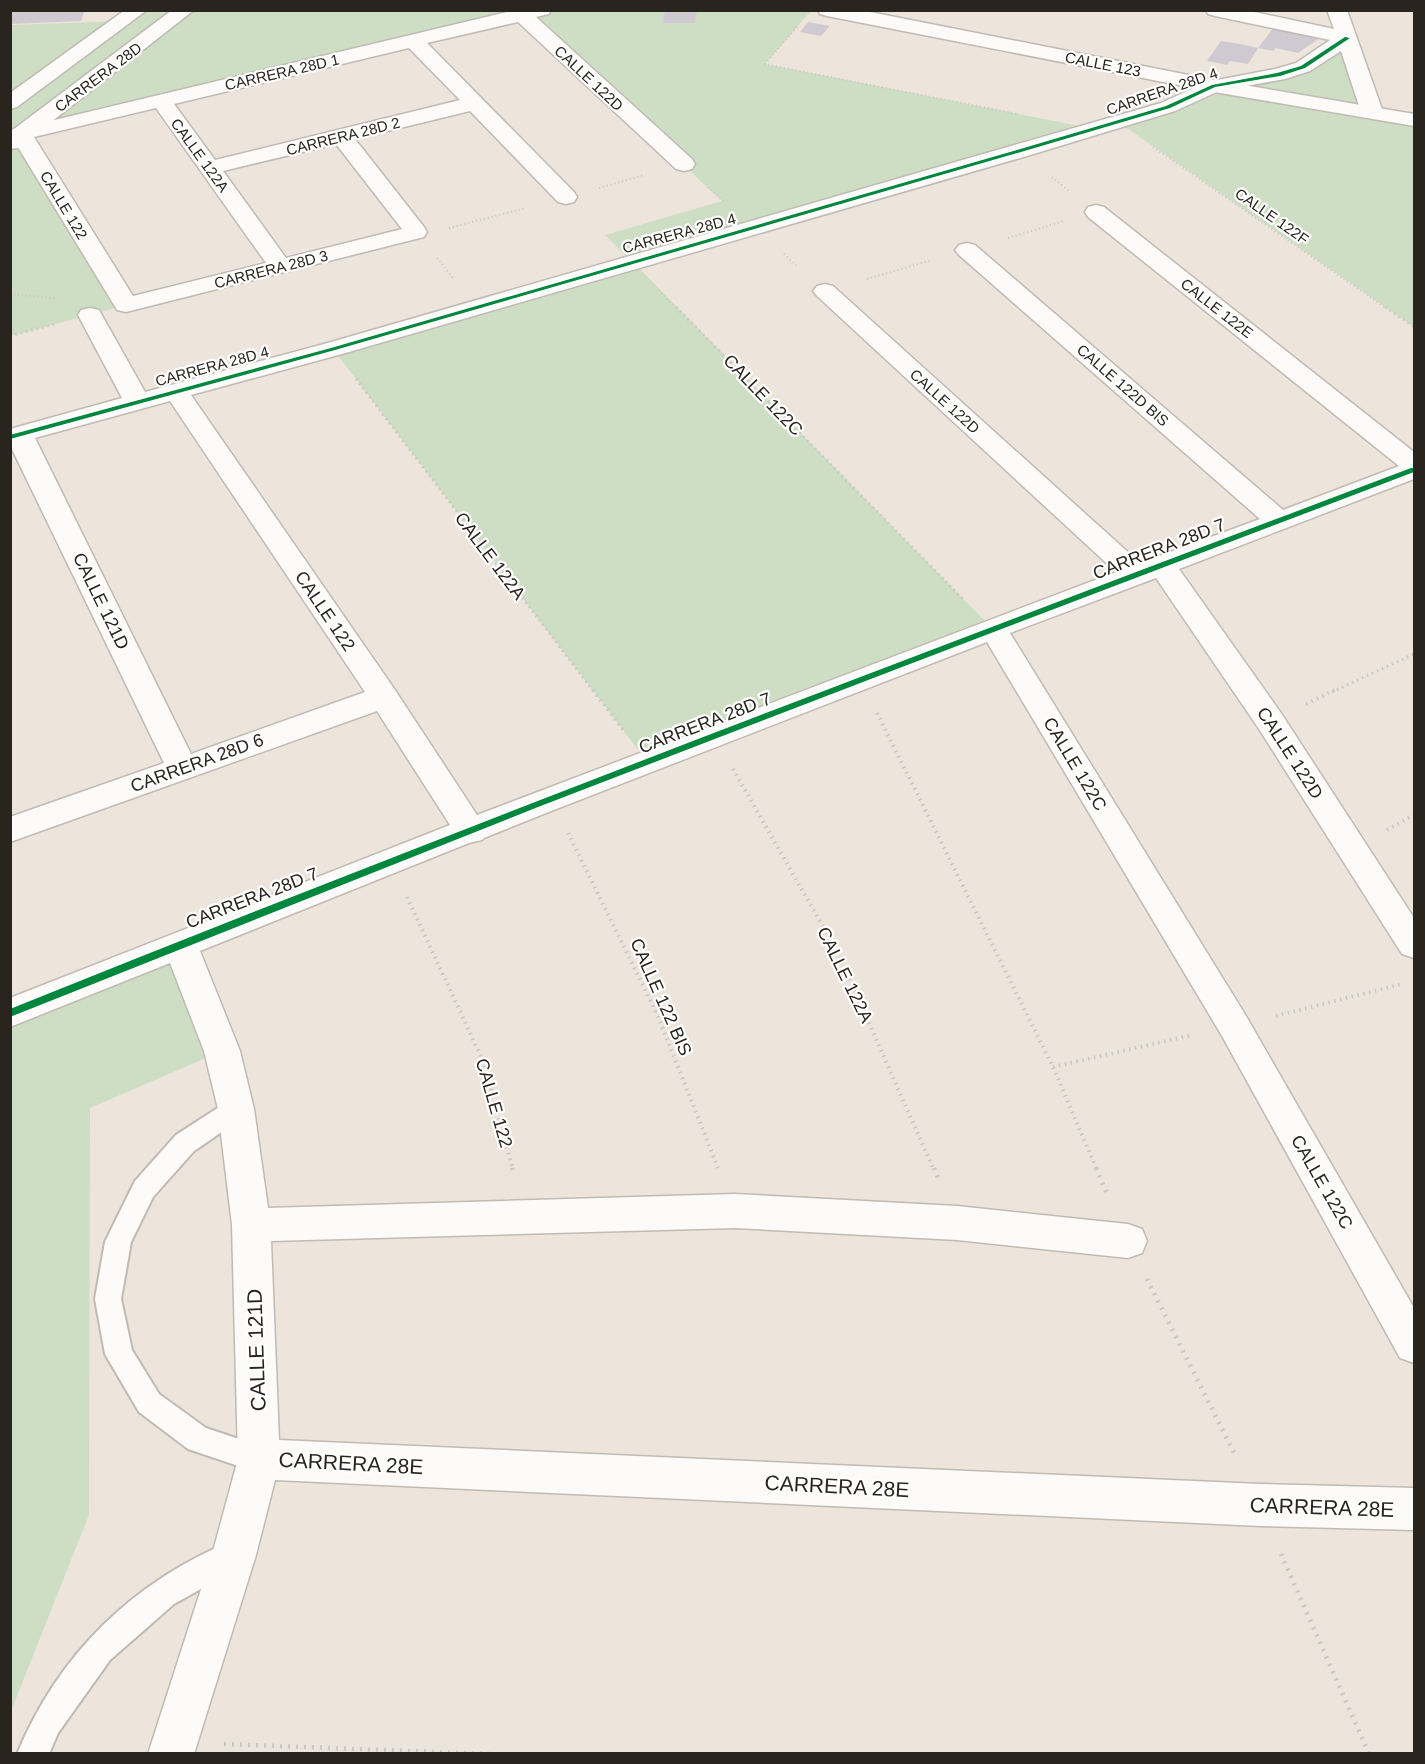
<svg xmlns="http://www.w3.org/2000/svg" width="1425" height="1764" font-family="Arial,sans-serif">
<style>
.green{fill:#cedec4}
.building{fill:#cfcad2}
.lines{fill:none;stroke-linecap:round;stroke-linejoin:round}
.service-casing{stroke:#c0bab2;stroke-width:4}
.minor-casing{stroke:#c0bab2;stroke-width:3}
.tertiary-casing{stroke:#c0bab2;stroke-width:3}
.path-far3{stroke:#c9c6c3;stroke-width:2;stroke-dasharray:1 3;stroke-linecap:butt}
.path-far2{stroke:#c9c6c3;stroke-width:3;stroke-dasharray:1.5 4;stroke-linecap:butt}
.path-far1{stroke:#c9c6c3;stroke-width:4;stroke-dasharray:1.5 4.5;stroke-linecap:butt}
.path{stroke:#c9c6c3;stroke-width:4.5;stroke-dasharray:2 6;stroke-linecap:butt}
.service{fill:#fcfbfa;fill-rule:evenodd}
.minor{fill:#fcfbfa;fill-rule:evenodd}
.tertiary{fill:#fcfbfa;fill-rule:evenodd}
.cycleway-casing{stroke:#fff;stroke-width:4}
.cycleway{fill:#00873e;fill-rule:evenodd}
.labels{text-anchor:middle;dominant-baseline:central;stroke-width:4.5;stroke-linejoin:round;paint-order:stroke}
.far-street-label{font-size:15px;fill:#29241e;stroke:#fff}
.street-label{font-size:18px;fill:#29241e;stroke:#fff}
.near-street-label{font-size:21px;fill:#29241e;stroke:#fff}
</style>
<rect width="100%" height="100%" fill="#ede5db"/>
<path class="green" d="M138 10 811 11 765 64 1095 129 632 261 993 629 648 763 333 349 631 261 605 235 722 201 521 15 22 134 126 305 11 336 10 25 122 21Z
M1347 38 1372 112 1414 120V327L1118 122 1214 86 1278 75Z
M180 944 222 1051 90 1108 89 1515 11 1711V1013Z"/>
<path class="building" d="M10 10H85L81 21 10 24Z
M665 10H697L695 23H663Z
M808 22 830 26 821 36 800 32Z
M1274 27 1320 38 1298 53 1275 48 1274 51 1258 48Z
M1221 41 1240 44 1258 48 1248 64 1230 61 1227 65 1207 61Z"/>
<g class="lines">
<g class="service-casing">
<path id="service" d="M236 1099 245 1102 248 1109 245 1116 194 1151 153 1197 131 1242 121 1299 132 1350 159 1394 206 1428 269 1449 273 1459 269 1469 259 1473 188 1449 139 1412 105 1354 95 1299 105 1242 135 1181 176 1135 227 1102Z
M234 1540 244 1545 249 1555 244 1565 174 1604 110 1660 58 1733 49 1754H17C59 1653 134 1581 234 1540Z"/>
</g>
<g class="minor-casing">
<path id="minor" d="M515 10H551L549 14 536 17 692 159 695 164 692 169 684 171 676 169 518 22 427 43 574 192 577 197 574 202 566 204 558 202 470 111 355 139 424 227 427 232 424 237 126 312 117 310 114 305 10 134 13 129 21 128ZM409 48 460 100 215 160 174 104ZM156 108 266 263 133 296 34 137ZM336 144 402 229 286 258 223 171Z
M1206 10H1245L1334 29 1327 10H1347L1383 112 1379 116 1372 118 1365 116 1361 112 1341 51 1310 71 1285 79 1219 91 1175 111 1027 156 342 354 191 395 395 690 477 815 1116 572 817 296 813 291 817 286 825 284 833 286 1140 563 1260 519 959 255 955 250 959 245 967 243 975 245 1283 510 1399 466 1088 217 1085 212 1088 207 1096 205 1104 207 1414 452V479L1179 569 1281 713 1414 918V958L1402 954 1259 729 1156 578 1010 633 1246 1016 1414 1308V1363L1400 1358 1222 1036 987 642 546 813 484 838 482 840 469 843 200 951 240 1051 254 1109 268 1208 735 1194 957 1206 1128 1224 1142 1229 1147 1241 1142 1253 1128 1258 957 1240 735 1228 271 1241 279 1440 1260 1484 1414 1488V1530L1260 1526 275 1480 256 1555 194 1754H148L212 1555 238 1459 232 1225 218 1109 204 1051 170 963 10 1027V998L450 825 377 711 10 842V817L164 763 10 445V429L122 398 78 315 81 310 90 308 99 310 145 392 324 344 1011 146 1161 103 1207 82 1275 69 1296 63 1330 40 1215 16 1208 14ZM170 401 365 692 191 754 35 438Z"/>
</g>
<g class="tertiary-casing">
<path id="tertiary" d="M125 10H147L17 107 10 109V93Z
M172 10H194L18 148 10 149V132Z
M818 10H860L1214 80 1414 114V126L1214 92 827 16 820 14Z"/>
</g>
<path class="path-far3" d="M797 27 765 64 1018 114
M1153 147 1387 309
M1052 177 1069 191
M708 187 724 202
M599 188 644 175
M449 228 526 208
M1008 238 1064 221
M784 254 798 267
M437 258 453 278
M867 279 932 260
M659 290 677 309
M10 294 56 298"/>
<path class="path-far2" d="M676 307 965 601
M1385 307 1414 327
M10 336 55 324
M356 379 594 692
M1332 692 1414 654"/>
<path class="path-far1" d="M593 690 624 731
M1306 704 1335 690
M877 713 1053 1067 1097 1170
M733 769 838 953 934 1170
M1387 830 1414 815
M568 833 657 1014 718 1168
M407 897 484 1063 513 1170
M1276 1016 1402 984
M1053 1067 1192 1035"/>
<path class="path" d="M512 1168 514 1175
M934 1168 938 1178
M1096 1168 1108 1196
M1147 1279 1236 1457
M1281 1554 1369 1754
M224 1744 490 1754"/>
<use href="#service" class="service"/>
<use href="#minor" class="minor"/>
<use href="#tertiary" class="tertiary"/>
<g class="cycleway-casing">
<path id="cycleway" d="M1345 37 1350 38 1305 68 1280 76 1215 87 1170 108 1021 152 335 350 10 439V435L331 348 1017 150 1166 106 1212 85 1277 73 1301 66Z
M1411 468H1414V472L889 672 538 807 10 1017V1009C475 822 943 645 1411 468Z"/>
</g>
<use href="#cycleway" class="cycleway"/>
</g>
<g class="labels">
<g class="far-street-label">
<text transform="translate(1103 64) rotate(11)">CALLE 123</text>
<text transform="translate(282 72) rotate(-13)">CARRERA 28D 1</text>
<text transform="translate(98 77) rotate(-37)">CARRERA 28D</text>
<text transform="translate(589 78) rotate(43)">CALLE 122D</text>
<text transform="translate(1162 91) rotate(-19)">CARRERA 28D 4</text>
<text transform="translate(343 136) rotate(-14)">CARRERA 28D 2</text>
<text transform="translate(200 155) rotate(54)">CALLE 122A</text>
<text transform="translate(64 205) rotate(59)">CALLE 122</text>
<text transform="translate(1272 216) rotate(35)">CALLE 122F</text>
<text transform="translate(679 233) rotate(-15)">CARRERA 28D 4</text>
<text transform="translate(271 269) rotate(-14)">CARRERA 28D 3</text>
<text transform="translate(1217 308) rotate(38)">CALLE 122E</text>
<text transform="translate(212 366) rotate(-15)">CARRERA 28D 4</text>
<text transform="translate(1123 385) rotate(41)">CALLE 122D BIS</text>
<text transform="translate(945 401) rotate(42)">CALLE 122D</text>
</g>
<g class="street-label">
<text transform="translate(763 395) rotate(46)">CALLE 122C</text>
<text transform="translate(1159 549) rotate(-21)">CARRERA 28D 7</text>
<text transform="translate(490 556) rotate(53)">CALLE 122A</text>
<text transform="translate(101 601) rotate(64)">CALLE 121D</text>
<text transform="translate(325 611) rotate(56)">CALLE 122</text>
<text transform="translate(705 723) rotate(-21)">CARRERA 28D 7</text>
<text transform="translate(1290 753) rotate(57)">CALLE 122D</text>
<text transform="translate(197 763) rotate(-20)">CARRERA 28D 6</text>
<text transform="translate(1075 764) rotate(59)">CALLE 122C</text>
<text transform="translate(252 898) rotate(-21)">CARRERA 28D 7</text>
<text transform="translate(845 975) rotate(64)">CALLE 122A</text>
<text transform="translate(661 997) rotate(66)">CALLE 122 BIS</text>
<text transform="translate(494 1103) rotate(74)">CALLE 122</text>
<text transform="translate(1322 1182) rotate(60)">CALLE 122C</text>
</g>
<g class="near-street-label">
<text transform="translate(256 1350) rotate(-92)">CALLE 121D</text>
<text transform="translate(351 1463) rotate(3)">CARRERA 28E</text>
<text transform="translate(837 1486) rotate(3)">CARRERA 28E</text>
<text transform="translate(1322 1507) rotate(2)">CARRERA 28E</text>
</g>
</g>
<rect width="1425" height="1764" fill="none" stroke="#29241e" stroke-width="24"/>
</svg>
